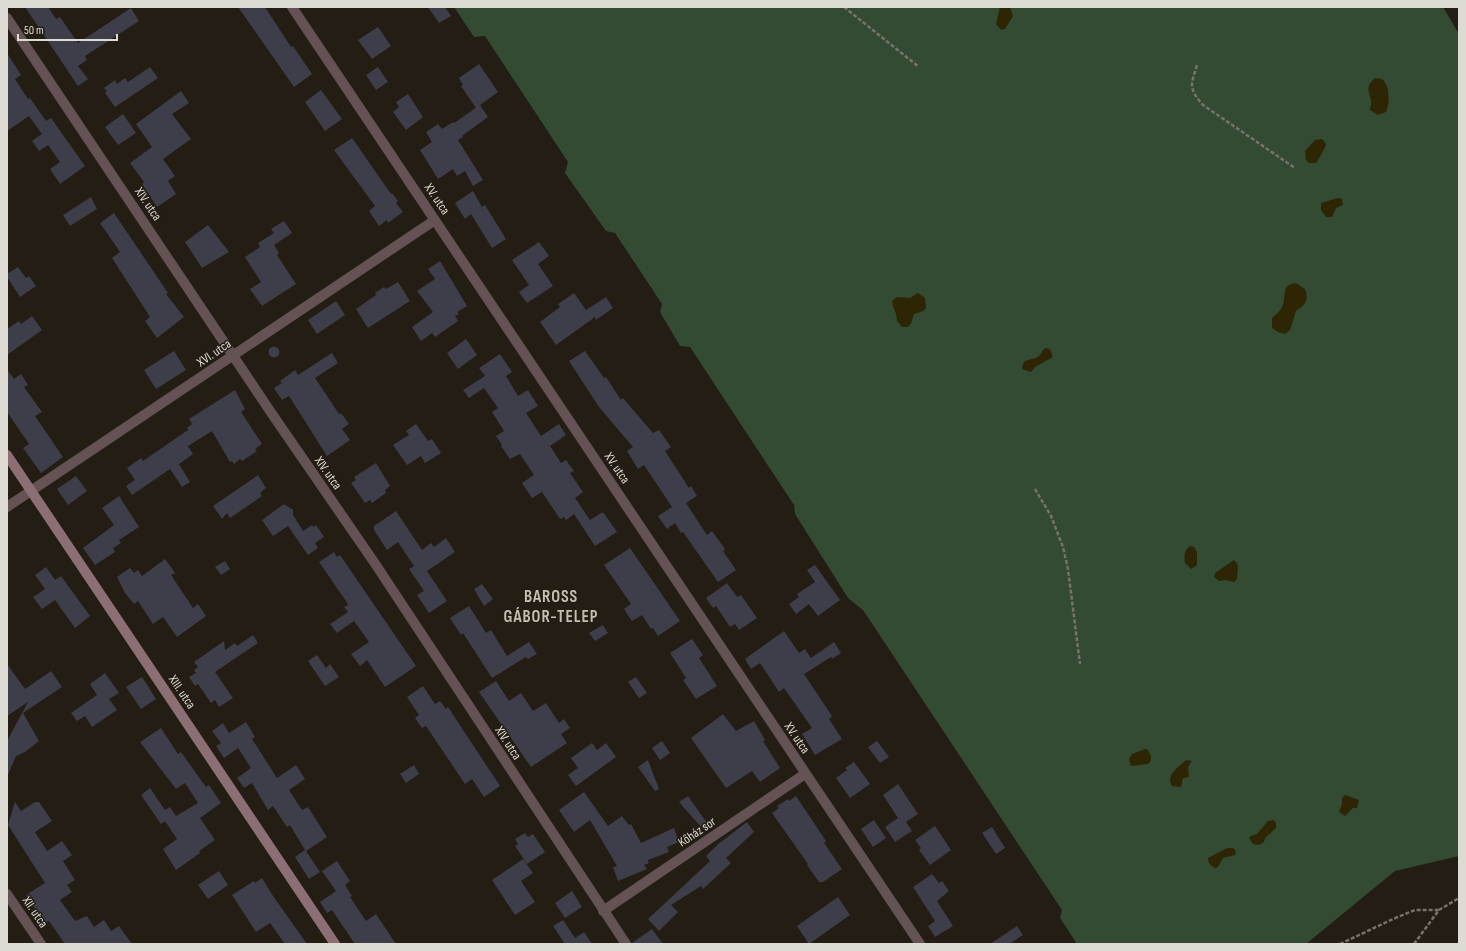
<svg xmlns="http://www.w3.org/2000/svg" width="1466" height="951" font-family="'Sofia Sans Condensed',sans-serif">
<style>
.green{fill:#324b32}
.sand{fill:#2d2504}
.building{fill:#3d3e49}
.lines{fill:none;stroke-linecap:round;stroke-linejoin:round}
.path{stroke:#78726b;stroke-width:2.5;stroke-dasharray:4 2;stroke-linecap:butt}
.street{stroke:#645255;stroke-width:10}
.secondary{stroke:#8c6f74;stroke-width:10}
.labels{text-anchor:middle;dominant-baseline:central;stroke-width:3;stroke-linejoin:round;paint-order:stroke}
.street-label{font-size:13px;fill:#dedad4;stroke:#231d14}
.district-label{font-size:17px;font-weight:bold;letter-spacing:1px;fill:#c6beb2;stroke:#231d14}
</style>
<rect width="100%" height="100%" fill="#231d14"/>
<path class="green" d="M454 7H1443L1459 34V856L1395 871 1306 944H1077L1060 918 1062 910 863 610 848 598 795 514 794 505 690 347 680 346 660 312 662 304 615 233 606 231 565 173 568 162 485 36 474 37Z"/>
<path class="sand" d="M1000 7H1010L1013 16 1005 29 1001 30 996 24Z
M1375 78 1382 79C1390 85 1390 104 1386 112L1378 115 1370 110C1370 106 1372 104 1371 100 1368 90 1366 86 1375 78Z
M1322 139 1326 144C1326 147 1318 160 1316 163H1309L1306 160 1305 151 1315 140Z
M1338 198 1342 199 1343 205 1336 208 1332 217H1326L1321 210V203Z
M1296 283 1305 289C1309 300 1306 305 1296 311L1290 330 1285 334 1278 332 1272 328V318C1275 315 1279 312 1281 309 1288 298 1279 285 1296 283Z
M918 293 925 298 926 308 923 311 914 314 911 324 907 327H902L897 321C897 313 893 309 892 301L897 297 910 298Z
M1046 348 1050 349 1053 357 1035 367 1031 372 1022 369C1023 356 1032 362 1039 356 1042 353 1042 350 1046 348Z
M1190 546 1194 547 1197 552V565L1191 569 1185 563C1184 555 1184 551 1190 546Z
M1234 560 1238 565 1237 579 1234 582 1225 580 1219 581 1214 577 1215 573Z
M1145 749 1148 750 1151 756V761L1148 764 1131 766 1129 759 1132 754Z
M1186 760 1192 761 1188 767 1189 777 1183 778 1181 787 1172 786C1165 775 1179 767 1186 760Z
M1345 795 1359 800 1357 808H1353L1345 816 1339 812 1342 804V798Z
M1274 820 1276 823V828L1265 838 1264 842 1259 845 1253 844 1249 838 1251 836 1257 834 1268 821Z
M1227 848H1233L1236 851 1235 855 1223 858 1218 867 1215 868C1210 865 1208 863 1208 858Z"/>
<path class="building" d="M25 7H48L56 19 60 17 78 43 131 8 139 21 85 56 87 60 78 66 88 79 78 86Z
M238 7H265L291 47 293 46 312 74 294 87Z
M428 7H445L451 16 439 23Z
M378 27 391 46 372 59 358 40Z
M7 53 21 75 15 79 28 99 30 98 46 121 51 118 85 166 60 184 50 169 60 162 48 145 39 151 32 141 42 134 29 116 7 131Z
M479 64 498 92 476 108 461 86 463 85 459 78Z
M150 67 158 78 115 107 105 93 107 91 104 88 115 80 117 84 125 78 128 82Z
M378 67 388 82 376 90 366 75Z
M321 90 342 119 325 131 305 102Z
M181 91 189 103 172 114 191 139 163 159 175 176 168 181 176 194 157 207 142 184 144 182 130 163 152 147 136 124Z
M408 94 423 117 406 130 393 112 399 107 396 102Z
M480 105 488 117 462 136 463 137 458 140 483 180 473 186 465 171 457 176 453 169 438 179 420 150 432 142 426 132 438 124 442 129 453 122 454 123Z
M123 114 136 133 118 145 105 127Z
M352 138 391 194 392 193 398 201 396 203 403 212 388 223 387 220 379 226 369 211 375 206 334 150Z
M473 191 482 207 485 205 506 239 492 248 471 214 465 219 455 203Z
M91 197 97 209 70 226 63 215Z
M114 213 168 293 166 294 184 317 157 338 145 321 150 317 112 258 120 252 100 223Z
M284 221 292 233 274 245 279 253 277 255 296 284 262 306 250 289 261 282 245 257 260 247 258 243 274 233 271 229Z
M208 225 229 252 202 268 185 242Z
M539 242 549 256 538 264 553 286 527 303 519 292 529 285 512 260Z
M440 261 467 306 457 312 459 314 455 316 458 321 435 337 432 333 421 341 412 327 433 312 417 291 435 279 428 269Z
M18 267 26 278 29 276 36 286 20 297 7 277V274Z
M398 282 410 301 368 328 356 309 376 295 375 293 384 287 386 289Z
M574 293 586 310 606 297 613 308 596 320 595 317 556 345 540 322 560 307 558 304Z
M336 301 345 315 317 334 308 320Z
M32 316 42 330 7 355V329L19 321 21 324Z
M466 339 477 355 458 369 447 353Z
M268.5 352a5.5 5.5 0 1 1 11 0a5.5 5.5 0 1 1-11 0Z
M174 351 186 370 156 389 144 370Z
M585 351 604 378 606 377 621 400 623 398 653 433 659 430 671 447 665 451 689 488 691 486 697 496 686 503 707 535 712 531 725 549 723 551 736 570 718 582 683 532 681 533 675 523 667 529 658 516 672 507 644 465 638 469 627 451 633 447 599 407 569 361Z
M332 353 338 363 315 378 339 414 341 413 349 424 342 429 350 440 327 456 289 396 282 400 274 388 282 383 280 381 295 370 298 375Z
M500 354 512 372 506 376 518 396 528 390 538 406 526 413 541 436 559 424 566 435 550 446 561 463 566 460 574 471 570 473 583 492 575 498 590 520 603 512 617 532 595 546 574 514 566 520 564 517 560 519 542 492 532 498 522 483 534 475 520 454 510 459 501 446 502 445 496 436 504 431 492 412 498 408 484 388 469 398 463 390 485 376 479 368Z
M7 369 14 379 21 374 28 385 24 387 42 412 35 416 63 457 41 473 23 448 29 444 7 412Z
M235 390 245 409 241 412 262 444 255 449 257 451 242 461 240 459 234 464 232 461 230 462 212 431 188 446 193 454 179 464 190 482 182 487 170 469 132 495 126 486 135 480 127 468 141 458 143 461 188 430 187 428 192 424 189 419Z
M416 424 428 441 432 439 441 453 425 463 421 456 407 465 393 445 409 435 406 431Z
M376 463 390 486 385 490 386 493 372 503 370 500 365 503 351 483 356 480 354 477Z
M258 475 266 488 260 493 262 496 230 518 227 513 222 519 213 506Z
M76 476 87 491 68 505 57 489Z
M119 496 139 527 119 540 121 543 113 548 115 552 95 565 83 548 114 525 102 508Z
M284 504 293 510V515L303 531 312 525 314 527 316 525 324 537 315 543 318 548 308 555 288 526 273 536 262 520Z
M396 511 422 550 431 543 434 547 446 538 455 552 427 571 447 601 429 613 417 595 424 591 409 569 414 566 398 542 387 550 374 530V526Z
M630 548 680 621 658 636 653 628 651 629 642 615 632 621 624 609 631 604 604 565Z
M334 552 337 557 340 555 416 666 385 687 367 660 360 666 351 654 369 642 354 621 337 633 330 624 348 612 344 607 348 605 346 601 319 562Z
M165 559 175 573 171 575 193 608 198 604 206 616 177 637 163 617 153 624 138 601 134 604 125 593 117 577 130 568 134 573 138 570 142 576Z
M225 561 230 569 221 575 215 567Z
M815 565 840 600 818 616 809 604 796 614 789 604 799 597 797 594 815 582 807 570Z
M46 567 55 580 61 576 90 616 75 628 55 600 42 609 33 597 45 589 35 575Z
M727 583 737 597 741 595 757 618 739 630 735 624 730 627 716 606 713 608 706 598Z
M482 584 493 599 484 606 474 589Z
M469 606 486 633 491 630 507 656 529 642 537 654 528 659 526 657 492 678 463 633 461 635 450 618Z
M603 625 608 633 595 641 589 633Z
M784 631 799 653 805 649 811 658 834 642 841 653 832 659 831 657 804 674 832 716 829 719 842 739 815 755 802 734 812 728 784 688 779 692 760 663 751 669 745 659Z
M253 635 258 643 215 672 233 698 219 707 215 700 211 703 198 684 195 686 189 677 196 673 194 670 198 667 194 662 224 641 225 650 235 643 237 646Z
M692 639 703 655 699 658 717 686 696 699 683 680 686 678 670 653Z
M317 655 326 668 330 664 339 677 325 686 308 661Z
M7 664 25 689 51 671 62 687 23 713 39 741 25 752 16 756 7 777V741L28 702 7 716Z
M105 673 119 693 109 699 117 710 92 727 85 716 77 721 71 713 97 695 90 684Z
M142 677 156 699 141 709 126 687Z
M636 677 647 693 639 698 628 682Z
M496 681 509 701 521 693 533 711 546 703 559 723 564 719 570 728 561 734 567 743 531 767 479 692Z
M423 686 435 704 440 701 446 709 448 707 500 786 484 797 472 779 465 784 426 726 422 728 415 718 419 715 407 697Z
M723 714 736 731 754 721 765 740 763 741 780 768 760 782 752 771 726 788 691 738Z
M246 722 255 737 252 739 277 778 296 765 305 779 289 790 302 810 308 807 327 837 306 851 320 872 309 879 295 857 305 850 290 825 287 827 273 806 268 810 252 783 244 788 237 778 251 768 238 748 224 758 216 746 221 743 212 731 223 723 229 733Z
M161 728 178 754 181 752 206 787 209 785 221 803 200 818 215 840 199 851 200 853 176 870 163 849 177 839 165 821 161 824 141 795 150 788 165 810 170 807 176 816 198 803 185 783 176 789 140 742Z
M662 741 670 753 660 760 652 748Z
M877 741 889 757 880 763 868 747Z
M592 743 597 750 606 743 616 757 576 786 568 775 578 768 571 758Z
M648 760 659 789 655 791 638 767Z
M854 762 870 784 850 798 836 778 847 770 845 768Z
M414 765 419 774 406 783 400 774Z
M898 784 918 814 906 822 912 831 895 842 885 827 898 818 883 795Z
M584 792 608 826 622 816 629 825 631 824 641 843 674 828 679 842 667 847 669 852 648 860 649 863 644 865 647 869 618 881 613 867 617 866 590 820 574 832 559 810Z
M688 796 707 823 701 827 679 802Z
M796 796 826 841 824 843 842 869 823 882H819L807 865 808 864 772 813 779 808 777 806 788 799 789 801Z
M15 802 21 811 35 802H39L52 821 35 832 47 851 62 841 72 855 63 861 75 880 67 885 72 892 60 900 75 921 87 916 94 927 104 920 111 931 119 926 132 944H65L49 921 45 923 26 895 45 883 8 825Z
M874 820 886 838 873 847 861 829Z
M747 822 754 832 726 858 731 863 703 889 701 886 671 905 678 912 659 931 648 919 710 861 706 856 717 845Z
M935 826 951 850 930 865 919 850 921 848 915 840Z
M992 827 1005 848 996 854 982 833Z
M525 833 528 837 533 834 545 852 527 864 515 846 518 844 515 839Z
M523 859 533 873 521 881 535 902 515 915 492 880Z
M337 861 350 881 345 885 352 896 350 897 366 921 376 914 396 944H355L332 910 327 913 320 902 336 891 322 871Z
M219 871 228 885 208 899 198 885Z
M932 874 939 883 942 881 949 891 937 901 953 926 935 937 928 926 935 921 913 887Z
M262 878 273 896 307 944H285L270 923 256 932 232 895 254 881 255 883Z
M572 891 582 907 565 918 555 903Z
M838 897 850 915 809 944 797 926Z
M563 920 575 938 584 932 592 944H565L553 926Z
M1017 926 1023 935 1009 944H990Z
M652 929 663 944H632V943Z"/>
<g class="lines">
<path class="path" d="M844 7 919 67
M1197 65C1191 85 1188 88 1203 105L1295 168
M1035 489 1051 516 1063 547 1068 569 1080 664
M1340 944 1393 919 1415 910H1439
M1414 944 1439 910 1459 898"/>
<path class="street" d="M292 7 920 944
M7 18 270 411 376 565 626 944
M7 507 435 220
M7 894 41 944
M603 911 805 774"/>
<path class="secondary" d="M7 455 335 944"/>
</g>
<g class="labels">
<g class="street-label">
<text transform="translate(437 199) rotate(56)">XV. utca</text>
<text transform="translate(148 204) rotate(56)">XIV. utca</text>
<text transform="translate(214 353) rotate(-34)">XVI. utca</text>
<text transform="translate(617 468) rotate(56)">XV. utca</text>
<text transform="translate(328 473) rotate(55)">XIV. utca</text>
<text transform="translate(182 692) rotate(56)">XIII. utca</text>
<text transform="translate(797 738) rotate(56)">XV. utca</text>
<text transform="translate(508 743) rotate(57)">XIV. utca</text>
<text transform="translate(697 832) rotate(-34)">Kőház sor</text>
<text transform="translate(35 912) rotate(56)">XII. utca</text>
</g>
<g class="district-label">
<text x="551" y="597">BAROSS<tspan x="551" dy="20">GÁBOR-TELEP</tspan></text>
</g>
</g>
<rect width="1466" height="951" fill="none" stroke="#dedad4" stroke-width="16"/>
<path d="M18 34v6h99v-6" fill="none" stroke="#dedad4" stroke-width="2"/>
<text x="24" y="34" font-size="12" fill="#dedad4" stroke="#231d14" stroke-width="3" paint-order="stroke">50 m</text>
</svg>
